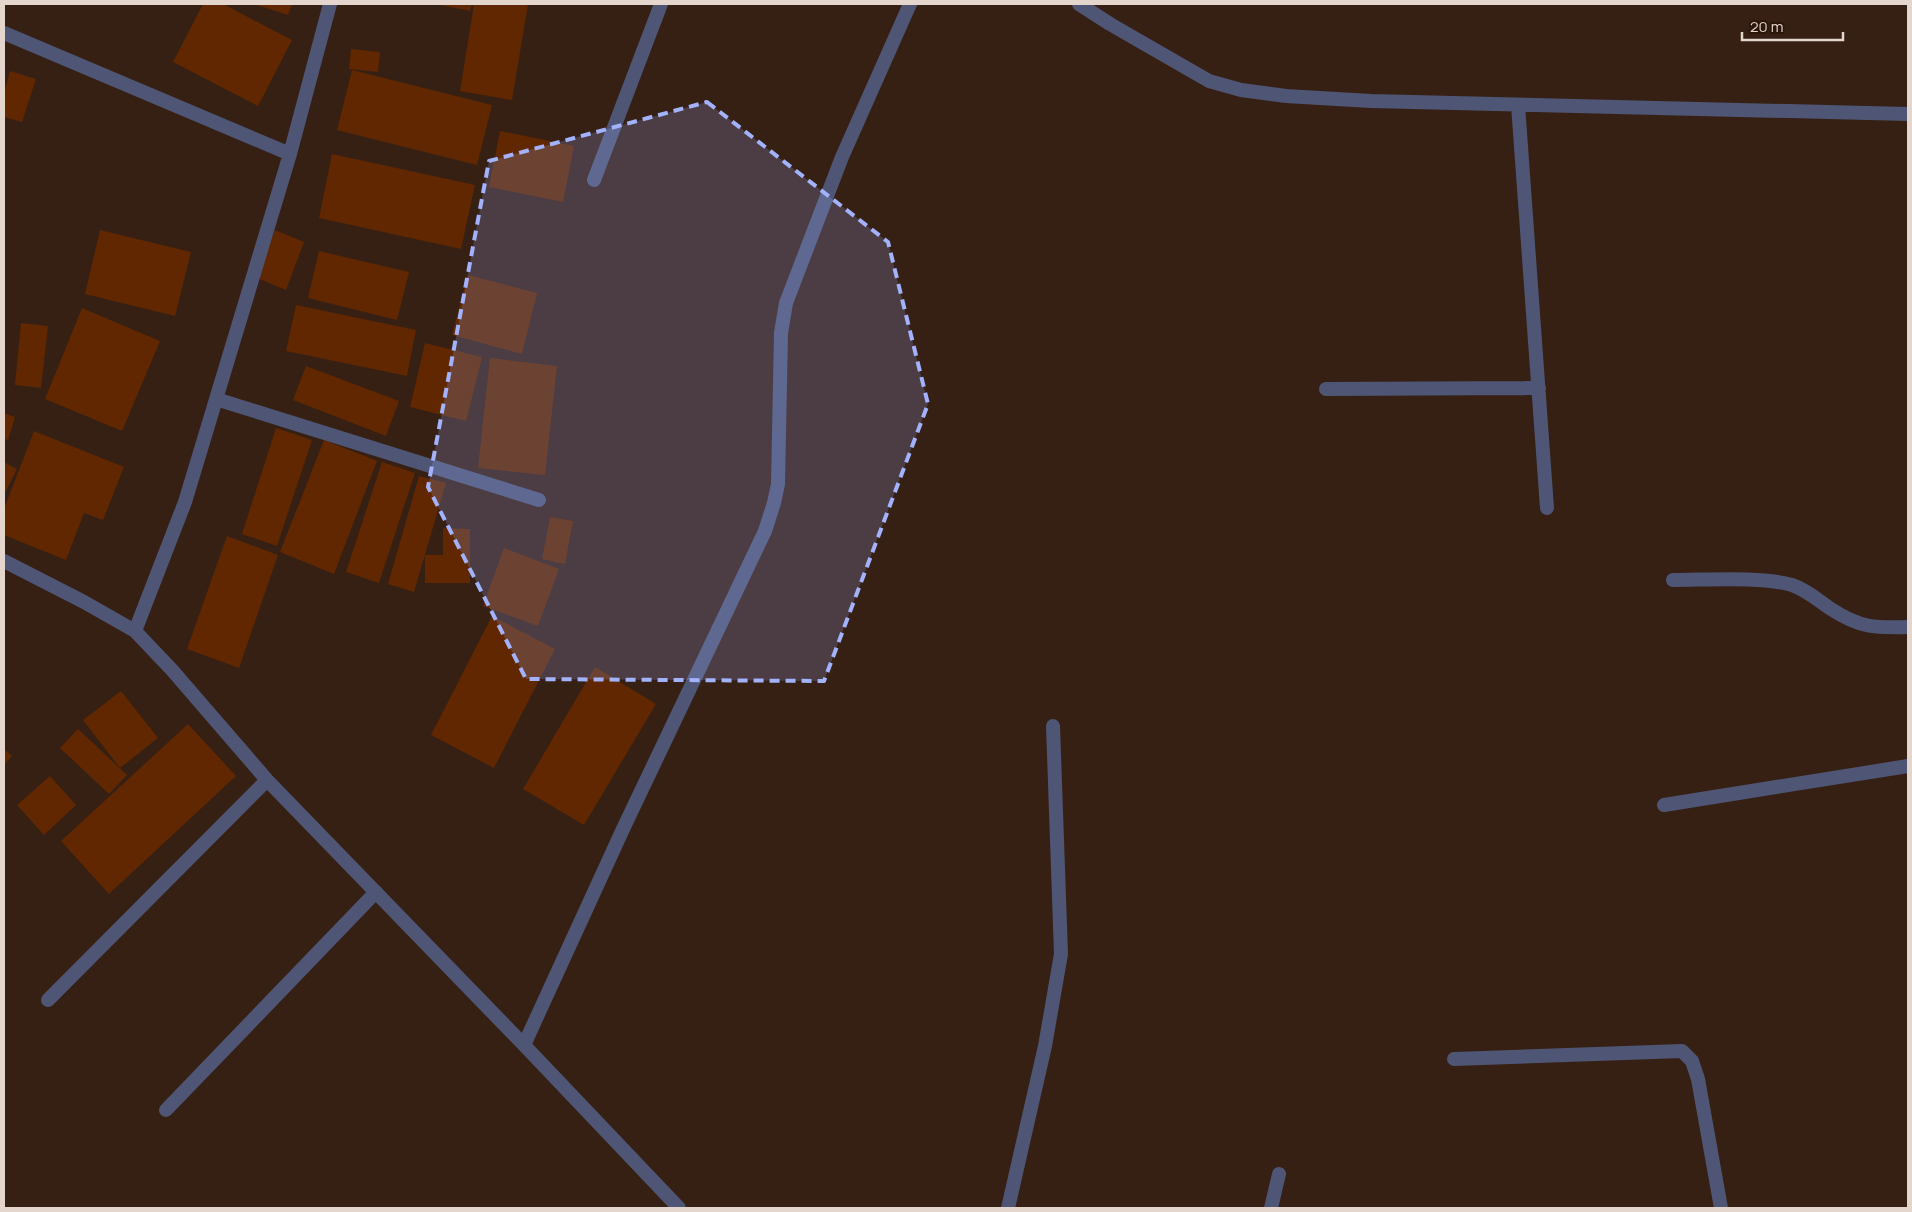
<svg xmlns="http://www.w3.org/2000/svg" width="1912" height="1212" font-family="Manrope,sans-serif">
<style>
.building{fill:#602700}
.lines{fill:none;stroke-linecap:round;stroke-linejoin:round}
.service{stroke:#4e5575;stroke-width:14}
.minor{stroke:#4e5575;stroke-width:14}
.marked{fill:#a2b2fd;fill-opacity:0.2;stroke:#a2b2fd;stroke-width:4;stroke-dasharray:10 6;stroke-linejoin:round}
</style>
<rect width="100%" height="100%" fill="#362014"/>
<path class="building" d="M203 4H223L292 40 258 106 173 62Z
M254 4H292L288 15Z
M436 4H472L470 11Z
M474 4H528L512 100 460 91Z
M351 49 380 52 378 72 349 69Z
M352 70 492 105 477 165 337 130Z
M10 71 36 79 22 122 4 117V93Z
M500 131 574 146 563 202 489 187Z
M332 154 475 185 461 249 319 218Z
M100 230 191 252 175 316 85 294Z
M275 230 304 242 286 290 257 278Z
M319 251 409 272 397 320 308 298Z
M468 275 537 293 522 354 452 335Z
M296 305 416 330 407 376 286 351Z
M82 308 160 341 122 431 45 399Z
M21 323 48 326 41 388 15 385Z
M425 343 482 357 466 421 410 407Z
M490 358 557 366 545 475 478 468Z
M306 366 399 401 386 436 293 400Z
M4 413 15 417 8 440 4 439Z
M276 428 312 440 277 546 242 534Z
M34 431 124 467 103 520 84 513 66 560 4 535V509Z
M324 440 377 461 334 574 280 552Z
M4 462 17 469 4 495Z
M382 462 415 473 379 583 346 572Z
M419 476 446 483 414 592 388 584Z
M550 517 573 521 565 564 542 559Z
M443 528 470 529V583H425V555H443Z
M227 536 278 555 239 668 187 649Z
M504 548 559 569 538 626 483 606Z
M492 616 555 649 494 768 431 735Z
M595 667 656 704 584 825 523 789Z
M121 691 158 738 120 768 83 720Z
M188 724 236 776 109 894 61 841Z
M78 729 127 775 109 794 60 748Z
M4 749 12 756 4 765Z
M50 776 76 805 44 835 17 805Z"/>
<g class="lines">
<path class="service" d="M1673 580C1707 580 1760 576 1792 585 1807 590 1819 601 1831 609 1860 628 1875 628 1908 627
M1664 805 1908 766
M166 1110 376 892
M1271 1208 1279 1174"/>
<path class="minor" d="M1079 4 1110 24 1209 81 1241 90 1286 96 1371 101 1908 114
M4 33 290 154
M1518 105 1547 508
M594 180 661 4
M1326 389 1539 388
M216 399 539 500
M4 561 84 602 135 631 172 670 267 780 524 1045 679 1208
M135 631 185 502 290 154 330 4
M48 1000 267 780
M524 1045 623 829 765 531 774 503 778 484 781 333 786 303 842 157 910 4
M1454 1059 1682 1051 1692 1061 1698 1079 1721 1208
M1008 1208 1045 1046 1061 954 1053 726"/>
</g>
<path class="marked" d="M707 102 888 242 928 404 824 681 526 679 428 487 489 161Z"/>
<rect width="1912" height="1212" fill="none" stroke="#e4d5cd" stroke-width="10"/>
<path d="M1742 32v8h101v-8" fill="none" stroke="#e4d5cd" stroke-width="2.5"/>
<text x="1750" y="32" font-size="15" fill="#e4d5cd" stroke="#2b160a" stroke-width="4" paint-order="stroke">20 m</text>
</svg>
